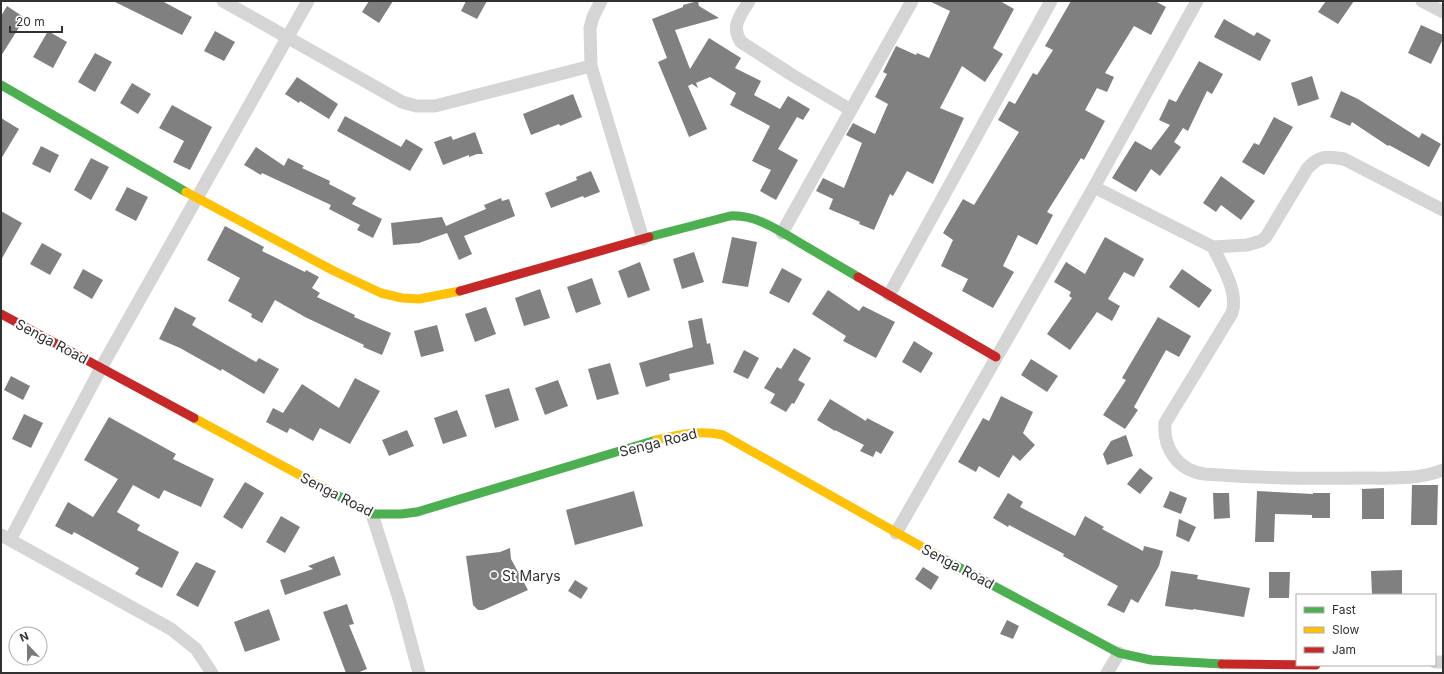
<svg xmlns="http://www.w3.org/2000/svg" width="1444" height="674" font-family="Inter,sans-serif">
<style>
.building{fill:#808080}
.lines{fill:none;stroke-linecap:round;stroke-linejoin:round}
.street{stroke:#d5d5d5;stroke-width:13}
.fast{stroke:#4caf50;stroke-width:9}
.slow{stroke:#ffc107;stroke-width:9}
.jam{stroke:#c62828;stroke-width:9}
.poi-dot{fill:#797979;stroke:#fff;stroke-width:1.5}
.labels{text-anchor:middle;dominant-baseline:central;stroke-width:4;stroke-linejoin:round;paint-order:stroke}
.street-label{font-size:14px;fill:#313131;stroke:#fff}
.poi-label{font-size:14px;fill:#313131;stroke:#fff;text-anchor:start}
</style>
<rect width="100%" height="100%" fill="#fff"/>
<path class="building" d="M113 1H162L192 17 182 35Z
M369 1H393L379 23 362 12Z
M466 1H487L477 19 461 11Z
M698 1 699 6 719 18 675 30 690 69 709 38 741 58 735 68 761 81 754 95 780 109 788 96 810 109 803 120 797 117 778 149 798 160 776 200 760 191 771 170 752 161 770 126 730 105 736 93 710 77 696 83 698 88 692 84 688 86 707 129 689 137 658 62 667 58 652 19 683 7V5Z
M929 1H1000L1014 9 993 48 1003 54 985 82 962 66 940 108 964 118 933 184 907 171 893 196 890 194 874 230 859 224 860 222 829 209 833 199 816 191 823 178 844 188 862 143 846 135 853 123 875 134 888 104 875 97 887 74 883 72 896 46 916 55 917 53 929 58 950 11Z
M1071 1H1155L1166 7 1151 35 1134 26 1105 73 1114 77 1107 92 1097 88 1085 110 1105 121 1084 160 1081 158 1047 212 1053 215 1037 245 1018 235 1003 266 1014 272 993 308 962 291 968 279 941 266 953 240 943 233 963 199 974 205 1019 132 998 120 1009 101 1015 104 1033 73 1037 75 1053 50 1045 46Z
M1326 1H1354L1338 24 1318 12Z
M7 6 25 18 1 56V16Z
M1224 19 1254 36 1257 32 1271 40 1260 61 1214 37Z
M1421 25 1443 35V39L1431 64 1408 53Z
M48 31 67 42 53 68 33 57Z
M215 31 235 42 224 61 204 51Z
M95 53 112 62 95 92 78 82Z
M1199 61 1223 74 1212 94 1207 91 1188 131 1183 128 1174 142 1181 147 1160 176 1151 169 1136 192 1112 178 1135 141 1151 150 1170 125 1159 120 1169 99 1176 102Z
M1312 76 1319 99 1298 106 1291 83Z
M297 77 338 104 329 119 300 101 299 103 285 94Z
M132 83 151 94 138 114 120 103Z
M1341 91 1358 99 1419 138 1422 133 1441 144 1429 167 1389 145 1388 146 1352 122 1350 126 1330 117Z
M573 94 582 117 560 126 559 124 531 135 523 114Z
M172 105 212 127 190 170 173 162 184 141 159 128Z
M345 116 401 147 406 139 423 149 410 171 337 131Z
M1274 117 1293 127 1264 175 1242 162 1254 143 1259 145Z
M1 118 19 129 1 159Z
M475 132 483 154H477L469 157V155L443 165 434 142 451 136 453 140Z
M41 146 59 155 50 173 32 164Z
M256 147 284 166 288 158 304 166 302 168 330 181 329 184 356 198 352 204 382 219 373 238 357 230 360 225 329 209 331 205 262 173 261 175 244 165Z
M91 158 109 167 91 200 74 190Z
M591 171 600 192 584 198 583 196 551 208 545 193 577 180 576 177Z
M1221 176 1255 201 1241 220 1221 205 1216 212 1203 203Z
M127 187 148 197 136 221 115 210Z
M501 198 502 201 509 199 515 216 464 236 472 254 459 260 447 233 419 243 393 245 391 223 442 217 446 226 486 209 484 205Z
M1 211 22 223 1 260Z
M225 226 264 247 262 251 305 272 306 270 319 277 312 288 320 293 317 297 355 315 354 317 391 333 382 355 363 347 364 345 305 317 275 300 262 323 251 317 252 314 228 301 240 278 207 260Z
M732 237 757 242 748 287 722 283Z
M1105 237 1144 259 1134 277 1124 272 1108 299 1120 306 1112 321 1097 312 1070 350 1047 334 1072 298 1069 296 1071 292 1054 282 1066 262 1085 274Z
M42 243 62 254 50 275 30 264Z
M694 252 704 282 682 289 673 259Z
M640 262 650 290 628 298 618 271Z
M782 268 802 279 789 303 769 293Z
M83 269 103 280 92 299 73 288Z
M1182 269 1212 290 1199 308 1169 287Z
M592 278 601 304 576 313 567 287Z
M540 289 550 318 524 326 515 298Z
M828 290 859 311 863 306 895 322 876 358 843 341 846 336 812 314Z
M175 307 196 318 192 325 256 362 259 358 279 369 264 394 222 369 221 371 180 348 159 339Z
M486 307 496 334 475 342 465 314Z
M1158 317 1191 336 1179 357 1166 350 1134 407 1138 410 1125 429 1103 415 1126 380 1122 378Z
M702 318 707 344 710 343 714 364 669 374 670 380 646 387 639 363 693 347 688 321Z
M437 325 444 351 421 357 414 331Z
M914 341 933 353 921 373 902 362Z
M794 348 811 358 798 380 805 384 794 404 792 403 786 412 770 403 775 394 764 388 777 367 781 369Z
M744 350 759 358 748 379 733 372Z
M1031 359 1058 376 1047 392 1021 375Z
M610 363 619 394 597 400 588 369Z
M11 376 30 386 23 400 4 390Z
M355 378 380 391 350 444 320 428 313 441 290 428 287 433 266 422 273 408 283 413 302 384 339 408Z
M558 380 568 406 545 415 535 388Z
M509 388 519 420 495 428 485 395Z
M1001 396 1033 412 1023 433 1035 445 1020 461 1013 455 999 478 979 466 976 472 958 462 983 418 989 421Z
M830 399 866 421 867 418 894 432 881 454 876 451 873 457 860 451 864 445 835 430V431L817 420Z
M457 410 467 436 443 444 434 418Z
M24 414 43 423 31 448 12 439Z
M109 417 176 454 173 459 214 479 201 507 164 490 159 499 133 485 117 512 140 525 137 530 179 552 162 588 135 574 139 568 74 532 72 535 55 526 68 502 93 517 118 479 84 460Z
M407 430 414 446 389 456 382 440Z
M1126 435 1133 456 1107 465 1103 454 1111 441Z
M1140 468 1153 478 1140 494 1127 484Z
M245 482 264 493 242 529 223 517Z
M1412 485H1438L1437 525H1411Z
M1384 488V519H1362V489Z
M634 491 643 526 575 545 566 510Z
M1170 491 1187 498 1181 514 1163 507Z
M1257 491 1313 494V493H1330V518H1312V515L1275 514 1274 542H1255Z
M1008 493 1023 502 1020 507 1075 536 1085 516 1104 527 1102 529 1143 551 1144 546 1163 551 1159 566 1138 603 1131 599 1124 613 1107 605 1118 586 1063 556 1064 554 1009 525 1008 527 993 518Z
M1213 493H1229L1230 518 1214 519Z
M281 516 300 527 285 553 266 542Z
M1179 519 1196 527 1189 542 1176 536Z
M510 548 511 559 528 590 483 610H478L473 605 466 556 500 552Z
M334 556 341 575 285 595 280 580 313 569 308 566Z
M196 562 216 571 198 607 176 595Z
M923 567 939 577 931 590 915 579Z
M1402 570V595H1372L1371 571Z
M1171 571 1198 575 1197 579 1250 588 1244 617 1193 609V610L1165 606Z
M1269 572H1290L1289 598H1269Z
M575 580 588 588 581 599 568 591Z
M347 604 354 624 349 625 367 669 357 673H346L323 612Z
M269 609 280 640 245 652 234 622Z
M1007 620 1019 626 1013 639 1000 634Z"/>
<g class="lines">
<path class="street" d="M223 1 402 102 416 106H435L591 66
M601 1 593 17 590 28 591 66 643 239
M749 1C741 15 730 26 741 42L792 75 851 110
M1422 1 1443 12
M1094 187 1213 247 1247 245 1261 241 1266 237 1307 169C1319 155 1327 156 1344 159L1443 210
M782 233 912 1
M1213 247C1222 266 1239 292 1232 313L1165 423C1163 449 1178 470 1204 474 1257 478 1309 479 1362 478 1389 478 1418 480 1443 470
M889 295 1051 1
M372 514 400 602 419 673
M896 533 1094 187 1197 1
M1 535 171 629 196 649 212 673
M10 540 101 368 308 1
M1435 662H1443
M1107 673 1119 653"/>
<path class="fast" d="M1 85 186 192
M649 237 730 216C758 214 784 234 807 247 824 257 841 267 858 277
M333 493 372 514H401L417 512 656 440
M940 557 1119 653 1151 660 1222 664"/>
<path class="slow" d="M186 192 334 271 381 293 402 298 419 299 460 291
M194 418 333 493
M656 440C679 434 700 430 723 435L940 557"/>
<path class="jam" d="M858 277 996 357
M460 291 649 237
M1 314 194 418
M1222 664 1316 665"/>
</g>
<circle class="poi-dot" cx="494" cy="575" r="4"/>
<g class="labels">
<g class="street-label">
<text transform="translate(52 341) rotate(28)">Senga Road</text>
<text transform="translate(658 442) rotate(-14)">Senga Road</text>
<text transform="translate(337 494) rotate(27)">Senga Road</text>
<text transform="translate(958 566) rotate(28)">Senga Road</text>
</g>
<g class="poi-label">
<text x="502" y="575">St Marys</text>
</g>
</g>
<rect width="1444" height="674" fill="none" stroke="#313131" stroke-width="4"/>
<rect x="1296" y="594" width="140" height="72" fill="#ffffff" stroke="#adadad"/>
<rect x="1304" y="607" width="20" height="6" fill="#4caf50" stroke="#adadad"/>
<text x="1332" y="614" font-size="12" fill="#313131">Fast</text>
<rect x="1304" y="627" width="20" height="6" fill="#ffc107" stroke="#adadad"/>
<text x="1332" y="634" font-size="12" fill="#313131">Slow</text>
<rect x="1304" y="647" width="20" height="6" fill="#c62828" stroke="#adadad"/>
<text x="1332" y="654" font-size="12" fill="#313131">Jam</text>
<g transform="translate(28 646) rotate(338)"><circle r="19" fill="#ffffff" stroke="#adadad"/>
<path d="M0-3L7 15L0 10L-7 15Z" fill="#797979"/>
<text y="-6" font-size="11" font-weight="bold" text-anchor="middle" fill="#313131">N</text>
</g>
<path d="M10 26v6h52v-6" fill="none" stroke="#313131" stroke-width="2"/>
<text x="16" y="26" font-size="12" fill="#313131" stroke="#ffffff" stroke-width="3" paint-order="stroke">20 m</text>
</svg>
